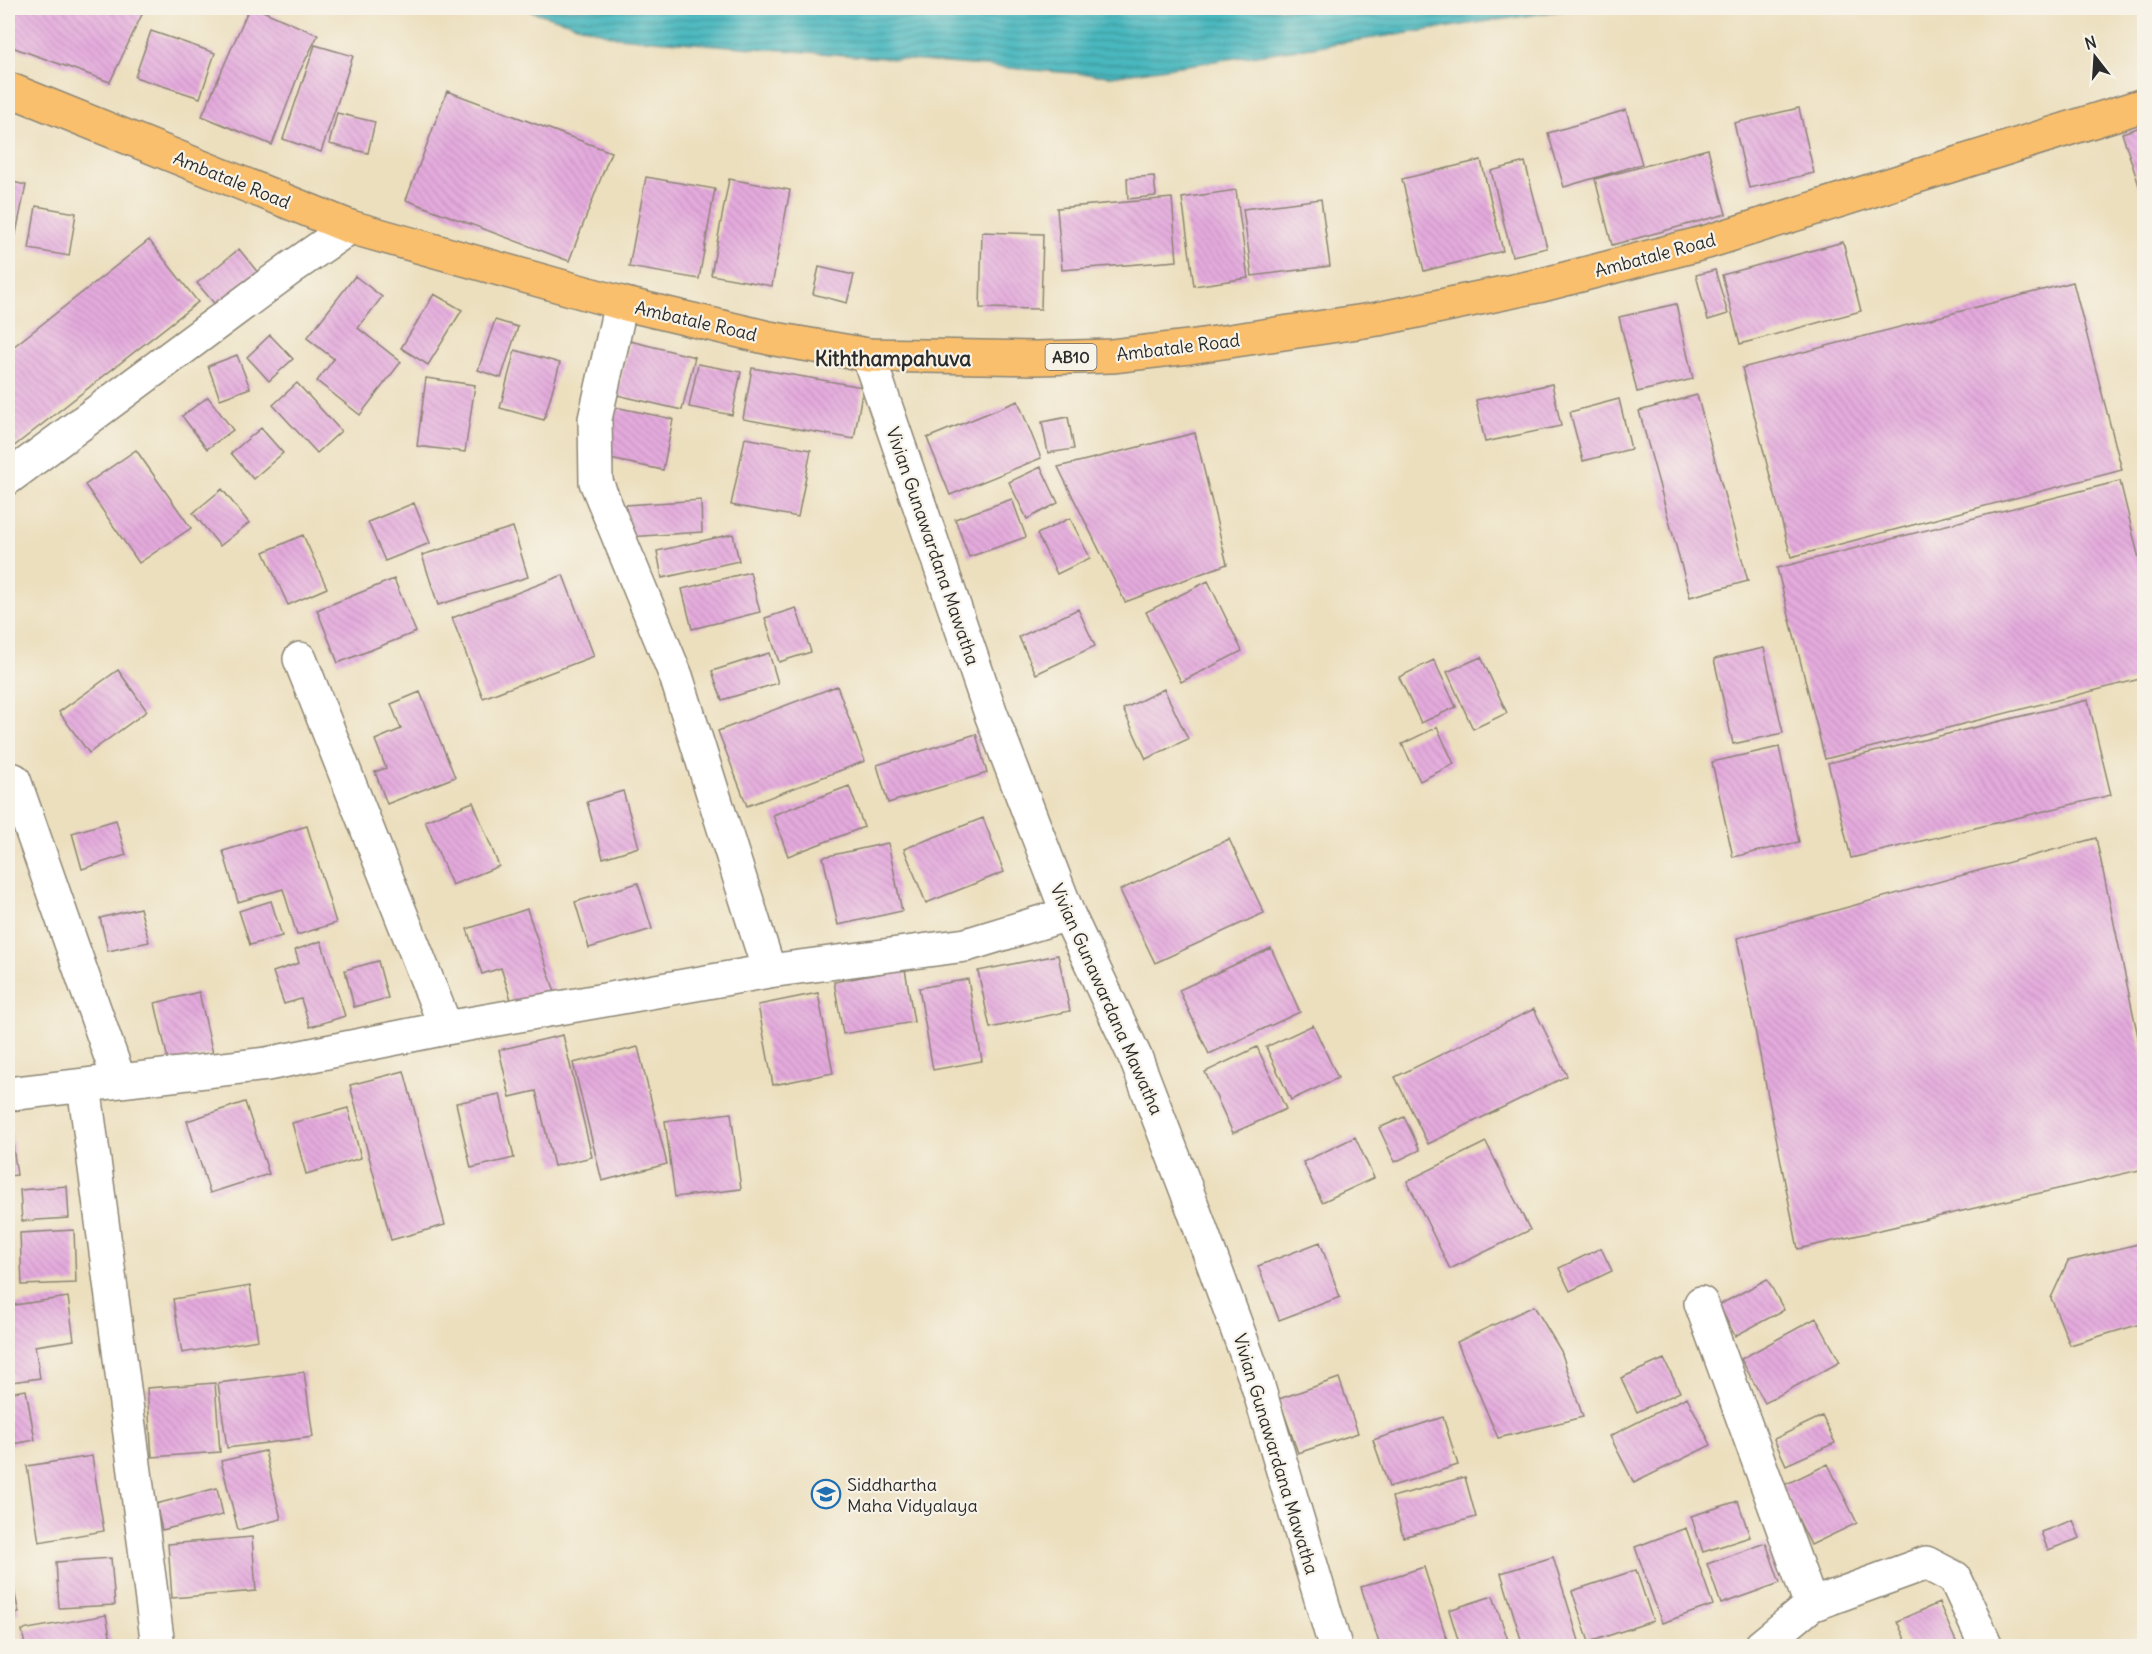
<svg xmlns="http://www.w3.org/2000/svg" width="2152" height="1654" font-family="Delius,sans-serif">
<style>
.water{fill:url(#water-rules);stroke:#3a7275;stroke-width:1.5}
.building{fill:url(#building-back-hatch)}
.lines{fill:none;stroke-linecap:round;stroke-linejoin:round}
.minor-casing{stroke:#8c8574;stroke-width:36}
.major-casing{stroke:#8c8574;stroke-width:36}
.minor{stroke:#fff;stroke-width:33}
.major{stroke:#f9bf6d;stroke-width:33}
.labels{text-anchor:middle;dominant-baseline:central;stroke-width:4.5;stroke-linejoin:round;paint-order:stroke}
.shield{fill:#f7f3e8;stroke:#686764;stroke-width:1.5}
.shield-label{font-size:16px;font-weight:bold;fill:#2b2b2b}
.street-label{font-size:18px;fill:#2b2b2b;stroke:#f7f3e8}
.poi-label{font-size:18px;fill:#2b2b2b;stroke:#f7f3e8;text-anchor:start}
.quarter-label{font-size:21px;font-weight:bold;fill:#2b2b2b;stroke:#f7f3e8}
</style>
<defs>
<pattern id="water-rules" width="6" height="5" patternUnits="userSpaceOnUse" patternTransform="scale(1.5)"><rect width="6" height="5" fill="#49b8bf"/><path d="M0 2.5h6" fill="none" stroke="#3d969b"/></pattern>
<pattern id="building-back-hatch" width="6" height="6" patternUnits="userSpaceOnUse" patternTransform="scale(1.5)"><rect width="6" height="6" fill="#e4aadd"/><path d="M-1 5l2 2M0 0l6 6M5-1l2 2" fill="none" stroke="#c492be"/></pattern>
</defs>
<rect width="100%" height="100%" fill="#f7f3e8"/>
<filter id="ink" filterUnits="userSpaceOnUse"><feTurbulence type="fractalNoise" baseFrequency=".0167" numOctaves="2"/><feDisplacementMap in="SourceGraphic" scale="12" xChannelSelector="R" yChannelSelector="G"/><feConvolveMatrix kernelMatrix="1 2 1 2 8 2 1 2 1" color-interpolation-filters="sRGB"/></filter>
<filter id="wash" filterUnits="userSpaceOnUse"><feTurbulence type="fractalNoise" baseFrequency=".008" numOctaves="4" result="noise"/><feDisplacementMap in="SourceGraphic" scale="24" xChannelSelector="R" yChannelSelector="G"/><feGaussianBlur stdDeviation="1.35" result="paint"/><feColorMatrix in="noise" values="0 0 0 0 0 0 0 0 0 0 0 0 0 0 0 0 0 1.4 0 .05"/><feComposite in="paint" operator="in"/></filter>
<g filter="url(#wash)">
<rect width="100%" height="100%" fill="#ecdfbe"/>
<path class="water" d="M521 8H1579L1111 76 617 37Z"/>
<g id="blocks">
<path class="building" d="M13 8H145L110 82 9 46Z
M249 8H256L318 35 299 73 272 145 202 116Z
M151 31 215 53 200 98 135 77Z
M315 45 353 56 321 152 283 139Z
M447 91 611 152 569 261 406 200Z
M1799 108 1814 173 1749 188 1734 123Z
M1626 110 1642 164 1564 187 1548 133Z
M337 113 375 122 368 153 329 144Z
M2144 126V201L2122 133Z
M1708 149 1726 214 1612 245 1595 179Z
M1481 160 1503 251 1424 271 1402 179Z
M1525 162 1547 248 1512 256 1491 171Z
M1154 176 1156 196 1128 199 1127 178Z
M646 177 715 189 699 279 629 267Z
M729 179 790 190 772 286 711 275Z
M8 181 26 185 14 243 8 241Z
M1236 190 1248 278 1194 286 1182 198Z
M1172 198 1177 261 1062 270 1057 208Z
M1321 199 1330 266 1252 276 1243 209Z
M36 206 76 213 69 256 29 249Z
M982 232 1043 234 1041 309 980 308Z
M149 240 198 302 8 451V340L13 347Z
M1843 242 1861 311 1740 344 1722 275Z
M239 249 259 274 218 308 197 283Z
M819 267 854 275 847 303 813 294Z
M1715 270 1728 314 1708 320 1696 275Z
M355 276 382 297 358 328 401 362 360 415 317 381 334 359 307 338Z
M2073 282 2122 470 1791 557 1742 368Z
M434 294 462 310 428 365 401 348Z
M1676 304 1693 379 1637 392 1619 317Z
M495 320 518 327 501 378 478 370Z
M270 335 293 359 269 381 247 357Z
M630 341 695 357 682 410 617 395Z
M515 350 560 363 544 420 500 408Z
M237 355 250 388 220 399 208 366Z
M698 364 741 372 732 415 689 407Z
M752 368 863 387 854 439 743 419Z
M426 378 475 385 465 452 417 446Z
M297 383 341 431 317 453 273 405Z
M1552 384 1561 426 1485 442 1476 400Z
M1697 395 1748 581 1690 597 1639 411Z
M208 397 233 430 207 449 182 416Z
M1619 399 1631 449 1583 461 1570 412Z
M1018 401 1041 458 950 495 927 438Z
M610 406 673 419 663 470 600 457Z
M1068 417 1074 449 1048 453 1042 422Z
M261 428 283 453 253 479 231 453Z
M1195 433 1227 564 1125 602 1058 467Z
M745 438 811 450 798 517 731 505Z
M136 450 191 528 139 563 85 485Z
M1041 467 1058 503 1027 519 1009 482Z
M2120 481 2144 579V678L1825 759 1777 568Z
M222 489 249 523 220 546 193 513Z
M1012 499 1026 537 969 557 955 519Z
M701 500 702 532 628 537 626 505Z
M414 503 430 543 385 561 368 522Z
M1070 518 1090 558 1057 574 1037 534Z
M513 527 528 577 438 605 422 555Z
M733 534 739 561 662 578 657 551Z
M303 535 327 588 288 605 264 552Z
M750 572 760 612 692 629 682 589Z
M563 575 594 656 483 698 452 618Z
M394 579 416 632 338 663 317 610Z
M1208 581 1242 651 1181 682 1146 612Z
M796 608 811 652 779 662 765 618Z
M1078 609 1095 646 1036 674 1019 637Z
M1764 648 1783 733 1733 744 1714 659Z
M769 653 778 683 722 700 712 671Z
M1481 657 1507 713 1473 729 1447 672Z
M1434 660 1456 707 1421 723 1399 677Z
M118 670 147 711 89 753 59 712Z
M837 686 865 761 747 806 718 731Z
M1164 689 1188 739 1146 759 1123 709Z
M420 692 455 777 387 804 375 772 386 768 375 740 401 729 391 704Z
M2088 700 2111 795 1851 858 1828 763Z
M1437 727 1454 764 1420 781 1402 744Z
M976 734 987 773 888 803 877 765Z
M1779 747 1799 842 1733 857 1712 762Z
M849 786 864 827 788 856 773 815Z
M623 791 639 847 603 858 587 802Z
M473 802 499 866 452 885 425 821Z
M983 818 1004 872 926 903 904 849Z
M116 820 126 855 82 869 72 833Z
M307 826 336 923 297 935 283 889 238 902 223 851Z
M2096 838 2144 1065V1169L1798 1249 1737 938Z
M1229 839 1264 913 1155 963 1120 890Z
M888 843 902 911 838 925 823 857Z
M638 883 652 929 589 948 575 902Z
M271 901 282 936 250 945 239 911Z
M140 908 149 942 108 951 100 918Z
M527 909 555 992 513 1006 501 968 482 974 467 929Z
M321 941 345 1016 310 1027 301 999 284 1004 273 972 299 963 295 950Z
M1271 948 1300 1012 1209 1054 1179 990Z
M1058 955 1070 1011 990 1028 978 971Z
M378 961 388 998 354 1007 345 970Z
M905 969 914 1022 843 1034 834 982Z
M968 979 982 1061 933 1070 919 988Z
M199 992 213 1054 169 1064 155 1003Z
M818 993 833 1073 773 1085 758 1005Z
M1534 1009 1567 1076 1428 1144 1395 1077Z
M1313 1025 1338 1078 1291 1100 1266 1047Z
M563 1035 592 1157 554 1166 536 1091 510 1097 499 1050Z
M638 1047 667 1164 602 1181 573 1063Z
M1257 1047 1286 1109 1233 1133 1205 1072Z
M404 1071 445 1225 391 1240 350 1085Z
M500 1094 514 1158 471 1168 456 1103Z
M245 1102 269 1174 210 1193 187 1121Z
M348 1108 361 1158 306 1174 292 1123Z
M8 1111 17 1175 8 1176Z
M731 1113 741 1189 675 1197 665 1121Z
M1404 1117 1420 1150 1395 1162 1379 1128Z
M1355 1137 1374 1178 1322 1202 1303 1162Z
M1486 1142 1530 1230 1450 1269 1407 1181Z
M67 1186 69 1218 22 1221 20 1190Z
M74 1230 76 1283 22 1285 20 1233Z
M1320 1242 1340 1297 1279 1320 1258 1266Z
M2138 1244 2144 1284V1323L2070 1345 2051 1298 2068 1261Z
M1601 1248 1612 1271 1570 1291 1559 1268Z
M1767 1279 1784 1310 1735 1336 1719 1305Z
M250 1286 258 1340 182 1353 173 1299Z
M68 1297 74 1340 35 1346 40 1378 12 1382 8 1354V1306Z
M1534 1306 1561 1351 1583 1417 1498 1438 1457 1342Z
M1816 1318 1840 1362 1765 1403 1741 1359Z
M1664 1359 1680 1392 1637 1412 1621 1378Z
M304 1372 313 1437 227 1448 218 1383Z
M1339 1378 1358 1433 1298 1453 1279 1399Z
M215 1383 220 1452 152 1457 147 1388Z
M26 1390 35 1440 8 1445V1393Z
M1687 1397 1711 1445 1634 1483 1610 1436Z
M1822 1416 1835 1443 1786 1465 1774 1439Z
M1443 1417 1458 1465 1389 1487 1373 1440Z
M265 1451 281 1519 238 1530 221 1461Z
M92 1456 104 1531 39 1542 27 1466Z
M1828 1464 1857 1523 1811 1545 1782 1486Z
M1465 1477 1476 1517 1403 1537 1392 1497Z
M217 1488 223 1515 162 1530 156 1504Z
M1738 1501 1750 1537 1703 1552 1691 1516Z
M2073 1520 2080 1538 2048 1550 2041 1532Z
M1686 1528 1713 1605 1662 1623 1635 1547Z
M252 1537 256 1591 172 1598 168 1544Z
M1766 1543 1780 1583 1721 1604 1707 1564Z
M1553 1557 1580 1644 1573 1646H1523L1501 1573Z
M111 1558 115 1605 59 1608 56 1562Z
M8 1563 19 1613 8 1616Z
M1424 1567 1449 1646H1380L1361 1587Z
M1636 1570 1653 1621 1589 1642 1572 1591Z
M1493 1596 1510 1646H1460L1449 1610Z
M1939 1603 1958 1646H1908L1897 1621Z
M106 1615 112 1646H25L22 1630Z"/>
</g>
</g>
<g filter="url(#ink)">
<use href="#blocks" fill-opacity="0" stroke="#8c8574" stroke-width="1.5"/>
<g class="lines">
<g class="minor-casing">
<path id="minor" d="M621 303 595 419 596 482 676 676 769 971
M868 355 991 714 1068 914 1136 1059 1186 1189 1257 1383 1335 1646
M8 478 291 268 350 227
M300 659 446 1028
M14 780 119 1080
M84 1085 158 1646
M8 1094 267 1064 446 1028 769 971 966 945 1068 914
M1701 1303 1811 1605
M1761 1646 1811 1605 1926 1563 1955 1578 1986 1646"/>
</g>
<g class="major-casing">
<path id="major" d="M8 89 350 227 621 303 769 338 868 355 1036 358 1112 356 1189 347 1378 319 1542 285 1707 242 2144 105"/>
</g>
<use href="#minor" class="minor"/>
<use href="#major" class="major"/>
</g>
</g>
<defs>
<g id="school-ring" transform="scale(1.5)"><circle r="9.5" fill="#f7f3e8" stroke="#1f6fb2" stroke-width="1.5"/><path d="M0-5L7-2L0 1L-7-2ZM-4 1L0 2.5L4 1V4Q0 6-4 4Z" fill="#1f6fb2"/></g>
</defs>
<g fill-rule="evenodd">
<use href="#school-ring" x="826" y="1494"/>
</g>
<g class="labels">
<rect class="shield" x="1045.5" y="344" width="51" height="26" rx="4.5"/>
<g class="shield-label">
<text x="1071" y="357">AB10</text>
</g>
<g class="street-label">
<text transform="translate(232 180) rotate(22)">Ambatale Road</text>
<text transform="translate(1655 255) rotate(-15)">Ambatale Road</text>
<text transform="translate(696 321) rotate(13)">Ambatale Road</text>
<text transform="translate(1178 347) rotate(-7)">Ambatale Road</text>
<text transform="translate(933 546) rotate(71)">Vivian Gunawardana Mawatha</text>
<text transform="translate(1107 999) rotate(66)">Vivian Gunawardana Mawatha</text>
<text transform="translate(1276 1454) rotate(73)">Vivian Gunawardana Mawatha</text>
</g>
<g class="poi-label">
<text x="847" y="1484">Siddhartha<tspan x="847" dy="21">Maha Vidyalaya</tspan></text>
</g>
<g class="quarter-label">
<text x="893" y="358">Kiththampahuva</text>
</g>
</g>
<rect width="2152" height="1654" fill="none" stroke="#f7f3e8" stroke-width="30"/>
<g transform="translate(2095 57) rotate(343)" stroke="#f7f3e8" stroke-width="4.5" paint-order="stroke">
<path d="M0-4.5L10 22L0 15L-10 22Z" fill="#2b2b2b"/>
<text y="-9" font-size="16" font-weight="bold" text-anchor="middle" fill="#2b2b2b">N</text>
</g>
</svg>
